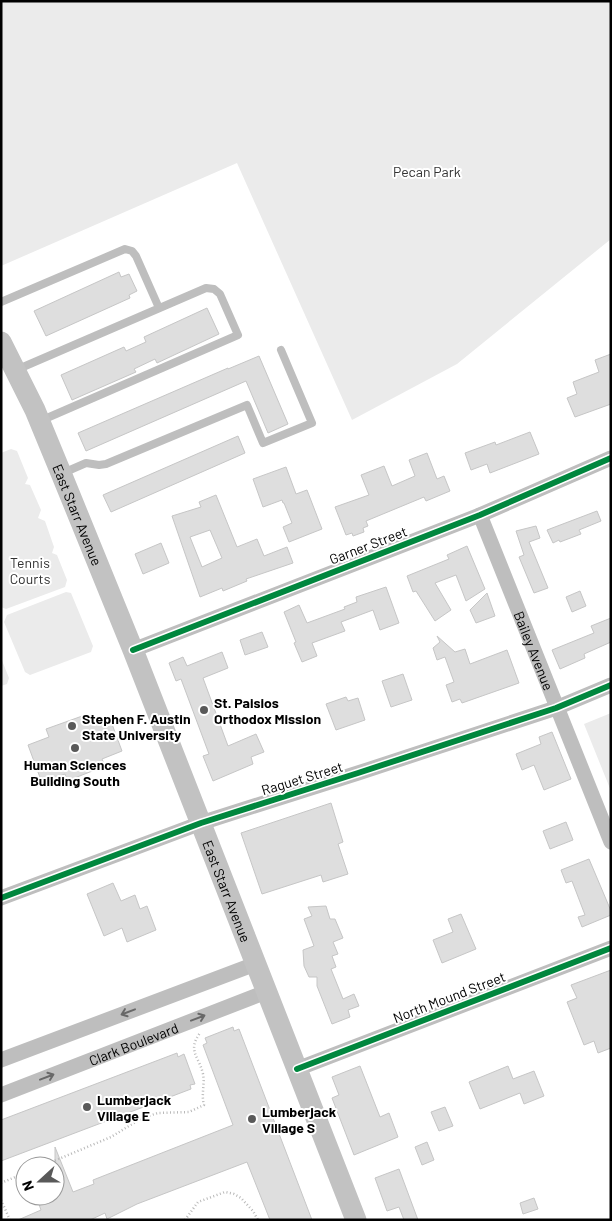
<svg xmlns="http://www.w3.org/2000/svg" width="612" height="1221" font-family="Barlow,sans-serif">
<style>
.green{fill:#ebebeb}
.building{fill:#dedede;stroke:#c6c6c6;fill-rule:evenodd}
.lines{fill:none;stroke-linecap:round;stroke-linejoin:round}
.path{stroke:#b9b9b9;stroke-width:2.5;stroke-dasharray:1 2.5;stroke-linecap:butt}
.service{stroke:#bebebe;stroke-width:8}
.minor{stroke:#bebebe;stroke-width:15}
.secondary{stroke:#c2c2c2;stroke-width:21}
.cycleway-casing{stroke:#fff;stroke-width:9}
.cycleway{stroke:#00873e;stroke-width:6}
.oneway{stroke:#686868}
.poi-dot{fill:#595959;stroke:#fff;stroke-width:2}
.labels{text-anchor:middle;dominant-baseline:central;stroke-width:4;stroke-linejoin:round;paint-order:stroke}
.park-label{font-size:14px;fill:#313131;stroke:#fff}
.street-label{font-size:14px;fill:#000;stroke:#fff}
.poi-label{font-size:14px;font-weight:bold;fill:#000;stroke:#fff;text-anchor:start}
</style>
<rect width="100%" height="100%" fill="#fff"/>
<path class="green" d="M1 1H611V239L457 364 352 420 237 163 1 266Z
M11 449 17 451 28 478 25 484 30 485 41 510 38 518 45 521 54 547 52 553 57 555 67 580 65 587 6 609 1 607V453Z
M66 592 71 593 93 646 91 652 30 675 25 672 4 622 7 615Z
M1 658 9 678 7 684 1 686Z
M611 713V791L584 724Z"/>
<path class="building" d="M119 272 121 277 129 274 137 291 129 295 130 298 46 336 34 311Z
M207 308 219 334 157 363 155 359 134 369 136 372 72 400 61 375 124 347 126 351 146 342 144 337Z
M611 354V404L575 417 567 398 577 394 573 382 599 372 595 360Z
M259 356 288 424 268 433 246 381 86 451 78 433 228 368V369Z
M530 432 539 454 490 473 487 464 471 470 465 453 495 442 496 445Z
M238 436 245 453 111 512 103 495Z
M427 453 437 479 444 476 450 491 426 501 424 497 366 521 368 526 363 528 364 532 353 536 352 533 346 535 335 507 369 495 361 475 384 466 392 486 415 476 409 460Z
M286 467 296 494 307 490 322 529 289 542 283 527 292 523 284 503H283L282 500 263 507 253 479Z
M216 495 237 547 257 539 264 556 287 547 293 563 246 579 247 581 223 591 222 588 200 597 172 516 201 507 199 502ZM210 530 222 558 202 567 190 537Z
M597 511 601 521 579 530 581 534 560 542 559 540 553 543 547 530Z
M536 526 540 538 529 542 548 588 534 593 519 557 524 555 516 531Z
M161 543 169 563 143 574 135 554Z
M467 546 485 589 466 601 456 575 435 583 451 610 435 621 416 591 413 592 407 576 449 559 447 555Z
M386 587 399 623 380 630 373 610 341 622 345 631 312 643 317 656 302 662 294 643 296 642 284 612 299 605 307 623 345 609 344 607 357 602 356 597Z
M580 591 586 606 572 612 566 597Z
M487 593 495 616 476 623 470 610Z
M611 618V642L584 654 585 658 560 669 552 650 594 633 591 626Z
M262 632 268 647 245 655 240 640Z
M437 636 455 652 465 649 470 664 507 650 519 683 462 703 460 699 452 702 446 685 454 682 445 657 437 660 433 648 440 642Z
M222 652 228 668 203 678 228 746 256 734 264 752 251 757 253 764 213 781 203 756 209 754 181 679 176 681 169 663 183 657 187 666Z
M403 674 412 700 391 707 382 681Z
M346 697 348 701 358 698 365 720 336 730 326 704Z
M85 715 89 724 109 716 122 751 102 759 105 766 67 781 65 774 42 783 28 745 49 737 46 729Z
M552 732 571 779 544 790 534 765 522 770 516 754 541 744 539 737Z
M331 803 343 842 338 844 348 874 323 882 321 875 262 894 241 833Z
M566 822 573 840 550 849 543 831Z
M589 859 611 911V915L582 927 578 917 585 915 572 881 566 883 561 870Z
M113 883 121 901 135 895 140 909 147 906 156 930 127 942 122 928 104 936 87 894Z
M326 906 330 919H335L343 938 333 942 338 954 332 956 336 967 331 969 343 999 354 994 359 1006 348 1010 350 1017 332 1024 317 986V977H309L304 966 303 950 314 946 304 919 312 916 308 907Z
M461 914 476 949 442 963 433 940 453 932 448 919Z
M611 970V1048L598 1053 594 1041 584 1045 567 1002 577 998 571 985Z
M233 1027 234 1031 239 1029 312 1220H270L247 1162 137 1204 107 1219 105 1213 90 1220H18L41 1210 36 1196H55V1147L73 1192 94 1184 93 1180 233 1125 203 1045 207 1043 205 1038Z
M177 1053 178 1057 184 1054 195 1084 190 1085 191 1089 1 1161V1120Z
M360 1066 380 1117 389 1113 398 1137 354 1155 332 1098 339 1095 332 1077Z
M508 1066 513 1079 534 1071 544 1096 524 1104 520 1093 480 1109 469 1082Z
M445 1107 453 1126 439 1131 431 1112Z
M427 1142 434 1160 422 1165 415 1147Z
M399 1169 418 1220H404L399 1207 387 1211 375 1178Z
M534 1198 538 1209 523 1214 520 1203Z"/>
<g class="lines">
<path class="path" d="M42 1166 111 1137 142 1118 158 1113 189 1112 204 1105C201 1095 205 1084 203 1074 199 1056 187 1051 200 1033
M1 1183 25 1173
M1 1200 10 1220
M185 1220 198 1202 225 1192 234 1194 241 1198 253 1211 258 1220"/>
<path class="service" d="M1 302 125 249 132 251 136 256 159 308
M16 370 206 288 214 289 220 294 238 335 40 421
M63 473 86 463 99 465 106 464 247 405 263 443 312 423 281 350"/>
<g class="minor">
<path id="s1" d="M480 515 611 842"/>
<path d="M133 650 480 515 611 458"/>
<path d="M1 898 201 823 358 773 556 708 611 685"/>
<path d="M1 1060 255 964"/>
<path d="M297 1069 611 948"/>
<path id="s2" d="M1 1095 266 992"/>
</g>
<path class="secondary" id="s3" d="M1 342 35 410 61 473 133 650 356 1220"/>
<g class="cycleway-casing">
<path id="cycleway" d="M133 650 480 515 611 458
M1 898 201 823 358 773 556 708 611 685
M297 1069 611 948"/>
</g>
<use href="#cycleway" class="cycleway"/>
</g>
<defs><path id="oneway-shaft" d="M-6 0H5M1.5-3L5.5 0L1.5 3" fill="none" stroke-width="1.6" stroke-linecap="round" stroke-linejoin="round" transform="scale(1.25)"/></defs>
<g class="oneway">
<use href="#oneway-shaft" transform="translate(128 1012) rotate(159)"/>
<use href="#oneway-shaft" transform="translate(198 1018) rotate(-21)"/>
<use href="#oneway-shaft" transform="translate(47 1077) rotate(-21)"/>
</g>
<g class="poi-dot">
<circle cx="204" cy="710" r="5"/>
<circle cx="72" cy="726" r="5"/>
<circle cx="75" cy="748" r="5"/>
<circle cx="87" cy="1107" r="5"/>
<circle cx="252" cy="1119" r="5"/>
</g>
<g class="labels">
<g class="park-label">
<text x="427" y="171">Pecan Park</text>
<text x="30" y="562">Tennis<tspan x="30" dy="16">Courts</tspan></text>
</g>
<g class="street-label">
<text stroke="none"><textPath href="#s3" startOffset="189">East Starr Avenue</textPath></text>
<text transform="translate(368 545) rotate(-21)">Garner Street</text>
<text stroke="none"><textPath href="#s1" startOffset="146">Bailey Avenue</textPath></text>
<text transform="translate(302 778) rotate(-17)">Raguet Street</text>
<text stroke="none"><textPath href="#s3" startOffset="594">East Starr Avenue</textPath></text>
<text transform="translate(449 997) rotate(-21)">North Mound Street</text>
<text stroke="none"><textPath href="#s2" startOffset="142">Clark Boulevard</textPath></text>
</g>
<g class="poi-label">
<text x="214" y="702">St. Paisios<tspan x="214" dy="16">Orthodox Mission</tspan></text>
<text x="82" y="718">Stephen F. Austin<tspan x="82" dy="16">State University</tspan></text>
<text x="75" y="764" text-anchor="middle">Human Sciences<tspan x="75" dy="16">Building South</tspan></text>
<text x="97" y="1099">Lumberjack<tspan x="97" dy="16">Village E</tspan></text>
<text x="262" y="1111">Lumberjack<tspan x="262" dy="16">Village S</tspan></text>
</g>
</g>
<rect width="612" height="1221" fill="none" stroke="#000000" stroke-width="5"/>
<g transform="translate(40 1181) rotate(249)"><circle r="24" fill="#ffffff" stroke="#999999"/>
<path d="M0-4L9 19L0 12L-9 19Z" fill="#595959"/>
<text y="-8" font-size="14" font-weight="bold" text-anchor="middle" fill="#000000">N</text>
</g>
</svg>
